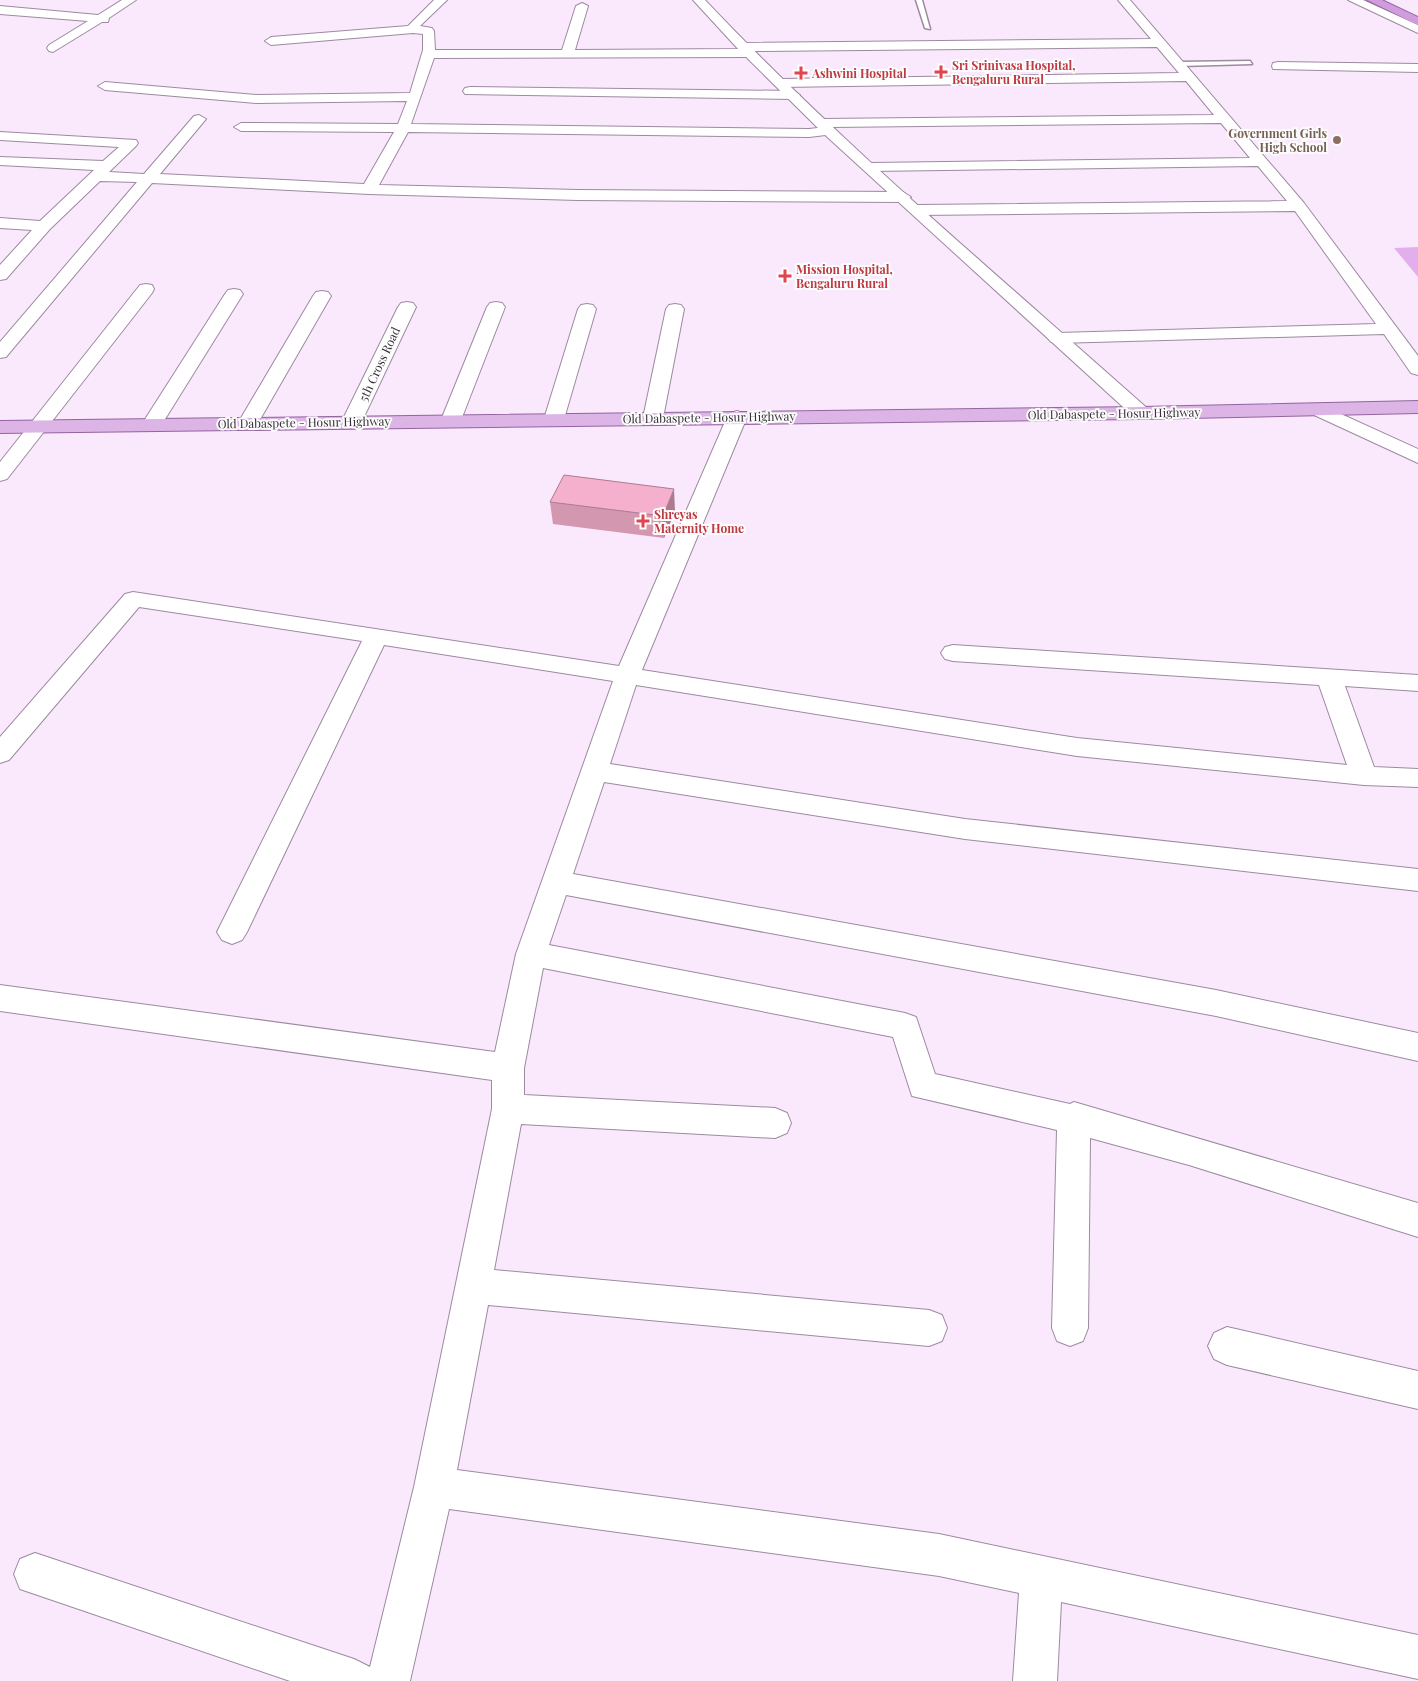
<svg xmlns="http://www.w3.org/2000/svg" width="1418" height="1681" font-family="'Playfair Display',serif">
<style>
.green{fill:#e2afec}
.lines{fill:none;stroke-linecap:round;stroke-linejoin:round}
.service-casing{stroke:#9d89a0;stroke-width:3}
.minor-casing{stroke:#9d89a0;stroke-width:2}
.tertiary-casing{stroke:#9d89a0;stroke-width:2}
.primary-casing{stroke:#92659e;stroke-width:2}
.trunk-casing{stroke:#92659e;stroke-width:2}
.service{fill:#fff;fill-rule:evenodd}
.minor{fill:#fff;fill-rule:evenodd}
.tertiary{fill:#fff;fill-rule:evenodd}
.primary{fill:#dcb5e6;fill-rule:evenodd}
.trunk{fill:#d09cde;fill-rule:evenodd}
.wall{fill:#d397b0}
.shaded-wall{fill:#ac7b90}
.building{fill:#f5b0cd;stroke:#ac7b90}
.health-dot{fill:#e0444e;stroke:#fcfcfc;stroke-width:2}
.education-dot{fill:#8d6e63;stroke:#fcfcfc;stroke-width:2}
.labels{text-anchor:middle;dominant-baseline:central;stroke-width:4;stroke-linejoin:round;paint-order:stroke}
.far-health-label{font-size:12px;font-weight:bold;fill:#be3a42;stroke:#fcfcfc;text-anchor:start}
.far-education-label{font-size:12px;font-weight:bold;fill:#785e54;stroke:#fcfcfc;text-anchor:end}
.far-street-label{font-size:12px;fill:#362e38;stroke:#fcfcfc}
</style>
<rect width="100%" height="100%" fill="#fae9fd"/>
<path class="green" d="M1418 247V277L1394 248Z"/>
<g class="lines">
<g class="service-casing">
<path id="service" d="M916 0H922L930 29 925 28Z
M1250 61 1252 64 1180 66 1177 64 1180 62Z"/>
</g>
<g class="minor-casing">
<path id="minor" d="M122 0H136L109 18 108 22H102L53 52 49 51 47 48 49 45 88 21 0 14V6L98 15Z
M434 0H447L420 26 432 28 434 31 435 50H562L576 6 582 3 588 6 575 50 738 49 739 44 743 43 1151 39 1118 0H1130L1304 203 1418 356V375L1411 373 1384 334 1057 343 1051 342 1048 338 1051 334 1057 333 1376 324 1295 211 917 215 909 210 917 205 1287 201 1258 166 871 171 864 167 871 163 1250 158 1221 123 830 127 836 131 834 134 809 137 408 132 379 185 578 190 903 192 911 197 903 202 578 200 369 194 152 183 6 357 0 358V342L137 182 100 181 50 229 6 279 0 280V265L32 230 0 228V218L40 221 94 170 0 165V157L103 161 119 147 0 140V132L136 140 138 143 136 146 109 172 144 174 194 116 199 115 206 119 160 174 364 184 394 132 241 131 234 127 241 123 398 124 407 101 257 103 105 90 98 86 105 82 257 95 410 93 423 50V34L413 33 271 45 265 41 271 37 408 26ZM1157 47 1179 73 780 79 773 83 780 87 1186 81 1214 115 821 119 814 123 816 126 826 127 809 129 411 124 434 58 749 57 753 56 754 51Z
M1278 62 1418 64V72L1273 69 1272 66 1273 63Z
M470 87 793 91 800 95 793 99 465 94 463 91 465 88Z
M146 284 152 285 154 289 152 293 7 479 0 481V462L140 285Z
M234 289 240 290 243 294 162 424 159 428H145L142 424 225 294 228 290Z
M322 291 328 292 331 296 258 423 255 427H241L238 423 313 296 316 292Z
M407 302 413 303 416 307 362 421 359 425H345L342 421 398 307 401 303Z
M496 302 502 303 505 307 461 420 458 424H444L441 420 487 307 490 303Z
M587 304 593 305 596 309 564 419 561 423H547L544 419 578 309 581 305Z
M675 304 681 305 684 309 663 418 660 422H646L643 418 666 309 669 305Z
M1319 404 1418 449V463L1312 414 1309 410 1312 406Z
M737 411 744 413 747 417 642 670 1077 738 1347 765 1319 685 953 661 945 659 941 653 945 647 953 645 1418 675V691L1345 686 1374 767 1418 769V787L1364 785 1077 756 636 685 610 764 965 819 1418 869V891L965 839 604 782 573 874 1216 990 1418 1033V1061L1216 1016 566 895 549 945 905 1013 916 1017 935 1074 1070 1104 1074 1102 1418 1203V1237L1189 1165 1090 1138 1088 1328 1083 1341 1070 1346 1057 1341 1052 1328 1057 1130 912 1096 893 1037 543 968 524 1068V1095L775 1108 787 1113 791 1123 787 1133 775 1138 521 1124 494 1270 929 1310 942 1315 947 1328 942 1341 929 1346 488 1305 457 1470 939 1534 1418 1635V1679L1061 1602 1057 1681H1013L1019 1593 939 1576 449 1509 410 1681H290L20 1589 14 1574 20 1559 35 1553 354 1659 370 1667 414 1487 492 1109V1080L0 1011V985L495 1052 516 954 613 681 384 645 247 932 242 940 232 944 222 940 217 932 362 641 139 607 9 760 0 763V737L125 594 133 592 619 666 727 417 730 413Z
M1227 1327 1418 1371V1409L1227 1365 1214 1359 1208 1346 1214 1333Z"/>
</g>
<g class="tertiary-casing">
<path id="tertiary" d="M693 0H705C843 146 998 275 1148 409L1151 413 1148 417H1134L824 134 739 50Z
M1348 0H1363L1418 25V33Z"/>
</g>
<g class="primary-casing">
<path id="primary" d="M1418 401V413L1141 419 0 433V421L1141 407Z"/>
</g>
<g class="trunk-casing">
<path id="trunk" d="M1367 0H1382L1418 17V25Z"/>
</g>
<use href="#service" class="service"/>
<use href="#minor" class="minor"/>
<use href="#tertiary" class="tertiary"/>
<use href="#primary" class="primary"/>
<use href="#trunk" class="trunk"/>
</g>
<path class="wall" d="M550 502 675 511 664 538 553 524Z"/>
<path class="shaded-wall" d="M674 489 675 511 664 538 663 516Z"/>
<path class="building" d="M564 475 674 489 663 516 550 502Z"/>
<g class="health-dot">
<path d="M938.5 64.5h5v5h5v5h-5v5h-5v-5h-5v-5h5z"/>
<path d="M798.5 65.5h5v5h5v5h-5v5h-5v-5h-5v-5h5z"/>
<path d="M782.5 268.5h5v5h5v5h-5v5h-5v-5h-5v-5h5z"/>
<path d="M640.5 513.5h5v5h5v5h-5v5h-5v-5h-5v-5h5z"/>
</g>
<circle class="education-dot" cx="1337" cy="140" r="5"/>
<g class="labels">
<g class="far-health-label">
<text x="952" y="65">Sri Srinivasa Hospital,<tspan x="952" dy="14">Bengaluru Rural</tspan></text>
<text x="812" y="73">Ashwini Hospital</text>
<text x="796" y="269">Mission Hospital,<tspan x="796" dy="14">Bengaluru Rural</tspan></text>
<text x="654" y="514">Shreyas<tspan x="654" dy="14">Maternity Home</tspan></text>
</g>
<g class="far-education-label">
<text x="1327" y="133">Government Girls<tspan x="1327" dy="14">High School</tspan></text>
</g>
<g class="far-street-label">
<text transform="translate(379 364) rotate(-65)">5th Cross Road</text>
<text transform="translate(1114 413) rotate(-1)">Old Dabaspete - Hosur Highway</text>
<text transform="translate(709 417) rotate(-1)">Old Dabaspete - Hosur Highway</text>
<text transform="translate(304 422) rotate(-1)">Old Dabaspete - Hosur Highway</text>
</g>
</g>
</svg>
